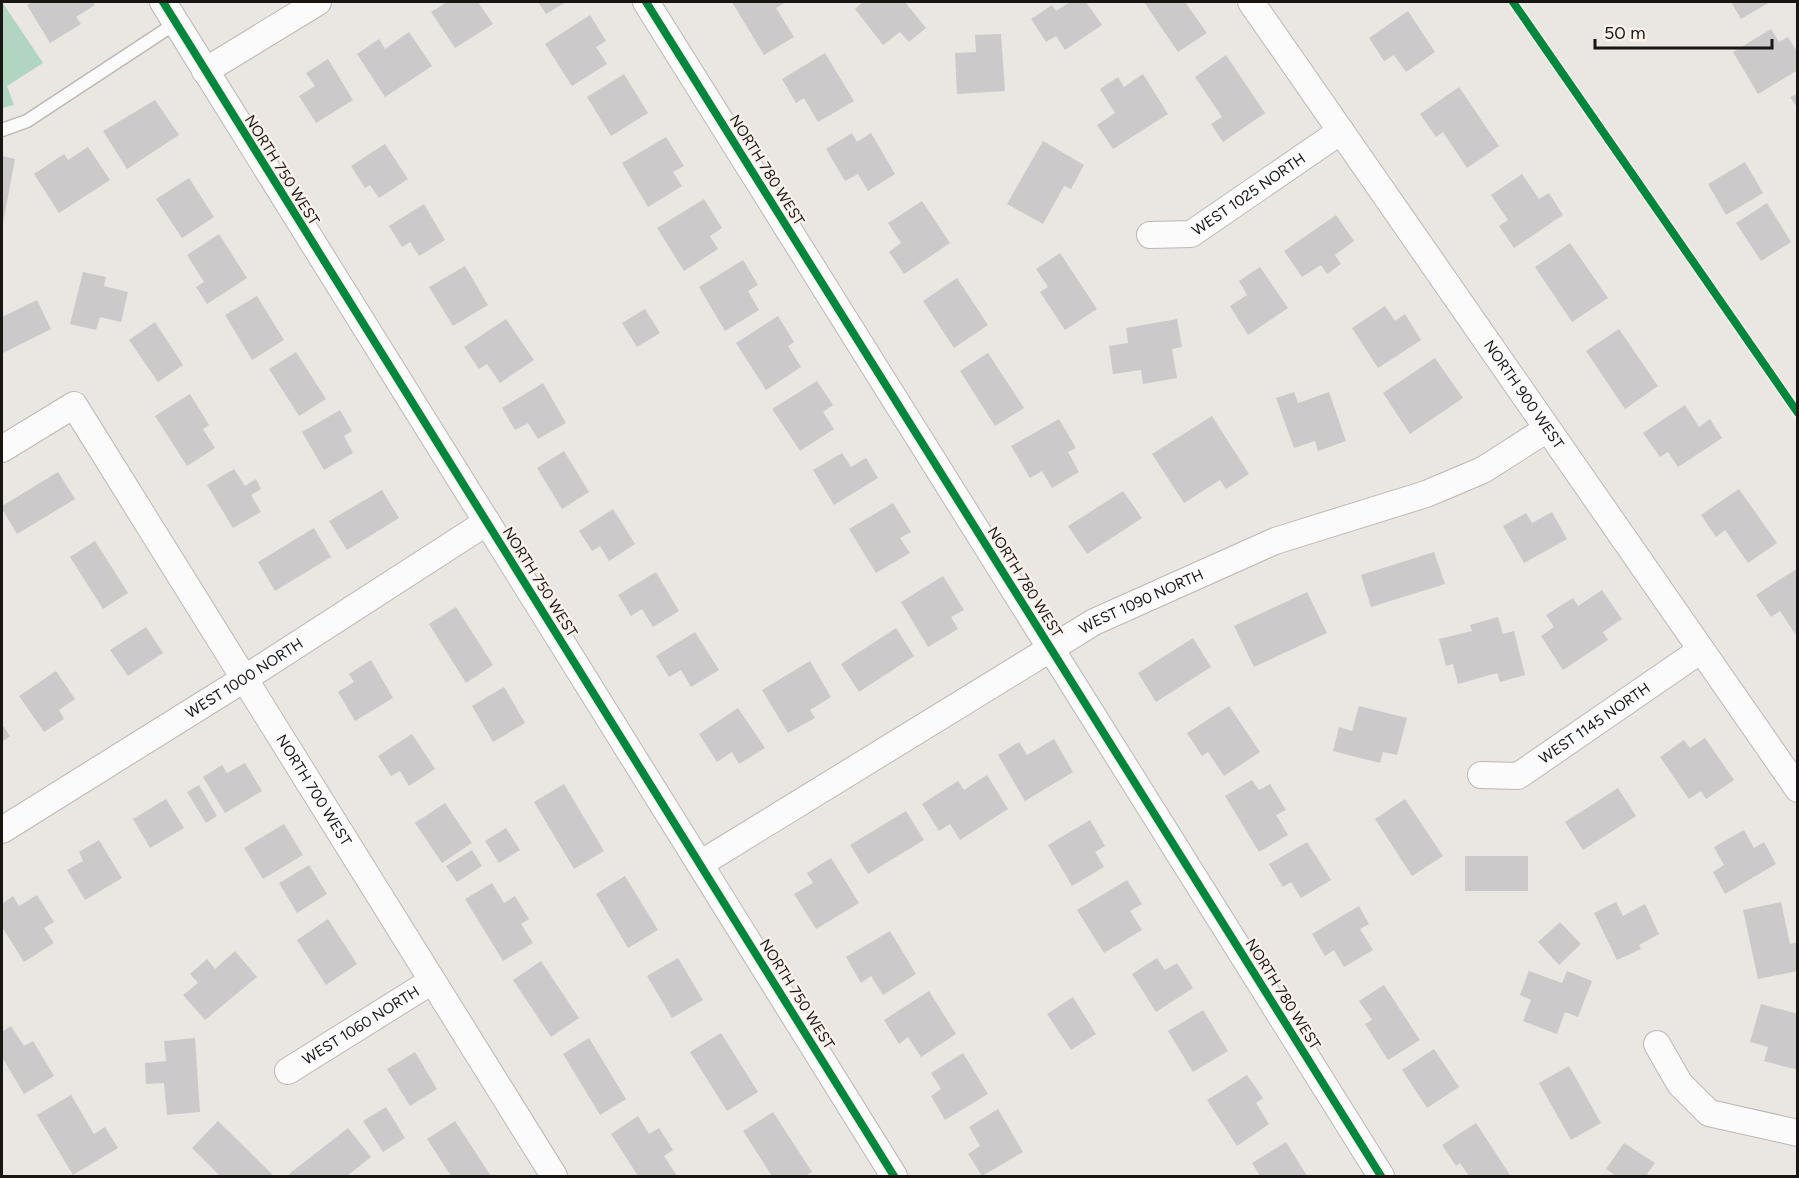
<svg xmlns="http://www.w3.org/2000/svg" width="1799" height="1178" font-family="Figtree,sans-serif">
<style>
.green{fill:#b0d6c1}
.building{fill:#ccc9ca}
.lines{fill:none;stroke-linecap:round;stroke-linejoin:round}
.lane-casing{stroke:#bbb8b5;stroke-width:15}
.street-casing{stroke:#bbb8b5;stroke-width:28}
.path{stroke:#c8c8c6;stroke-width:4;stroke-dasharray:1.5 4.5;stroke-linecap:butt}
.lane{stroke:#fcfbfb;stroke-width:12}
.street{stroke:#fcfbfb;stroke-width:26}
.cycleway-casing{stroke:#fbf3eb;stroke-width:11}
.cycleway{stroke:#00873e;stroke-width:8}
.labels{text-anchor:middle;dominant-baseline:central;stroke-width:4.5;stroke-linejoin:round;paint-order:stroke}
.street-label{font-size:15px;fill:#181513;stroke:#fbf3eb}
</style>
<rect width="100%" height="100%" fill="#eae6e2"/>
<path class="green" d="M2 2 43 63 7 86 14 105 2 108Z"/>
<path class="building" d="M32 2H93L95 5 76 17 81 24 50 43 27 5Z
M447 2H478L493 24 455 48 431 12Z
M538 2H566L546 14Z
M732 2H786L776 8 794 37 764 55Z
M863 2H905L926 28 909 42 900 32 883 45 855 9Z
M1070 2H1086L1102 25 1065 50 1056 36 1046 42 1031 19 1052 5 1056 11Z
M1144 2H1185L1207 33 1178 52Z
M1731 2H1770L1741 19Z
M1408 11 1435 52 1406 72 1394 55 1384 61 1369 38Z
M590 15 606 41 596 47 607 64 572 86 545 44Z
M1771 29 1779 42 1788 37 1798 53V70L1758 94 1733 52Z
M409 32 432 66 385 97 357 54 379 39 385 49Z
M1001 34 1005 91 957 94 955 53 976 52 975 35Z
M825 53 854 101 818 122 804 98 796 103 782 79Z
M1226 55 1265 113 1223 142 1211 124 1222 117 1195 77Z
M328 59 353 100 316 123 299 96 315 86 306 73Z
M624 74 648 113 611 136 587 97Z
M1143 74 1168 114 1113 149 1097 125 1115 113 1100 89 1118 77 1124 87Z
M1459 87 1499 146 1467 168 1443 132 1436 137 1420 114Z
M1798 93V109L1790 97Z
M155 100 179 135 127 169 103 131Z
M852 133 857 142 871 133 895 174 868 191 858 174 845 181 826 149Z
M666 137 684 166 673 172 682 186 648 207 622 163Z
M1043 141 1084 165 1071 189 1064 186 1043 224 1007 204Z
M385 144 408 179 379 198 370 185 365 188 351 166Z
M88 147 110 180 59 213 34 174 64 154 68 160Z
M2 156 15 159 3 223H2Z
M1745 162 1763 193 1726 215 1708 184Z
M1522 174 1539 199 1549 193 1563 215 1514 248 1499 226 1508 220 1491 195Z
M189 178 214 217 182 238 156 199Z
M704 199 722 228 710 236 718 249 684 271 657 228Z
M922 201 950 243 904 274 889 252 901 243 888 223Z
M1767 203 1791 242 1761 261 1736 223Z
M424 204 445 240 419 256 410 242 402 247 389 226Z
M1336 215 1354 241 1335 255 1341 264 1327 274 1321 265 1302 277 1284 251Z
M219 234 247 278 207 304 196 287 204 282 187 255Z
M1570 243 1608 298 1572 322 1535 267Z
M1060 253 1097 309 1065 330 1040 292 1048 287 1036 269Z
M743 260 758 285 748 291 759 310 725 331 699 287Z
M465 266 488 305 453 326 429 287Z
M1260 267 1288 308 1248 335 1230 306 1247 295 1239 281Z
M83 272 106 277 104 286 128 292 121 322 100 317 96 330 70 324Z
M957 278 988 325 954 348 923 301Z
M257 296 284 340 252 360 225 315Z
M37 300 51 329 3 353 2 317Z
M1385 306 1395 321 1405 314 1421 340 1378 368 1352 328Z
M645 309 660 333 637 347 622 323Z
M778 316 794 342 788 346 801 367 766 390 736 343Z
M506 319 534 360 500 383 487 364 479 369 464 347Z
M1177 319 1182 347 1172 349 1177 378 1143 384 1141 370 1113 374 1109 346 1128 343 1126 328Z
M155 322 183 365 158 382 129 340Z
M1619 329 1658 386 1625 409 1586 351Z
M296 352 326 399 299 416 269 369Z
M988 353 1024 408 995 426 960 371Z
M1435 358 1463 398 1410 434 1383 393Z
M817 381 833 405 823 412 834 429 800 451 772 409Z
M543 383 566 423 538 439 528 423 515 430 502 408Z
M1294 392 1298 403 1329 392 1346 441 1318 451 1315 441 1294 448 1276 398Z
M190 394 209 425 203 429 215 448 187 466 155 416Z
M1685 405 1699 427 1710 419 1722 438 1678 467 1668 452 1660 457 1643 433Z
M340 410 352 431 344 436 353 453 324 470 302 432Z
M1212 416 1249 474 1226 489 1220 480 1184 503 1152 454Z
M1059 419 1076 448 1068 452 1079 472 1052 488 1042 471 1030 478 1011 446Z
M564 451 589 492 562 509 537 468Z
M842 453 851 467 866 458 878 478 834 505 813 470Z
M234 469 245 486 256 479 261 489 251 495 261 512 233 528 207 485Z
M58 472 75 499 17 534 2 509V506Z
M1739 489 1777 543 1748 563 1725 530 1716 537 1701 515Z
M382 490 399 518 347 550 329 521Z
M1123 491 1142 518 1087 554 1068 526Z
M893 503 911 532 900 538 910 553 876 573 849 529Z
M613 509 635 544 609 561 600 546 592 551 579 531Z
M1552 512 1567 539 1524 563 1503 526 1526 513 1532 523Z
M314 528 331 557 275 591 258 562Z
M95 541 128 593 103 609 70 557Z
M1434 552 1445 584 1371 607 1361 575Z
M1798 568V638L1780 611 1771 617 1756 595Z
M656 572 679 611 653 627 642 609 631 616 618 595Z
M943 576 964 610 951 617 958 629 928 647 901 602Z
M1602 590 1622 619 1603 632 1608 640 1563 670 1541 636 1554 627 1546 615 1573 598 1578 606Z
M1307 592 1327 633 1254 667 1234 626Z
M456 607 493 665 466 683 429 624Z
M1498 617 1503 634 1514 631 1525 675 1500 682 1497 673 1458 684 1453 664 1446 666 1439 639 1472 631 1470 625Z
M146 627 163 653 128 676 110 650Z
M896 628 914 656 859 692 841 664Z
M695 632 719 670 691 687 681 670 669 677 656 656Z
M1193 638 1211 667 1156 702 1138 673Z
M371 660 393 698 355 721 338 692 354 682 349 674Z
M810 661 831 697 810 710 815 718 788 733 762 690Z
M56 671 75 699 59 710 64 719 44 732 19 696Z
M504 687 525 723 493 742 472 706Z
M1229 706 1260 752 1224 776 1208 752 1202 756 1187 733Z
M1359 706 1407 718 1397 755 1383 752 1380 763 1333 751 1339 727 1352 731Z
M738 708 765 748 739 764 732 752 717 762 699 734Z
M2 724 10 736 2 742Z
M412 734 435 769 409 786 400 771 391 776 378 756Z
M1705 738 1734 780 1706 799 1701 791 1689 799 1660 757 1684 740 1690 748Z
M1054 739 1073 772 1025 801 998 755 1019 742 1027 755Z
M245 763 262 791 225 813 203 777 222 765 227 773Z
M987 775 1008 809 960 840 950 824 939 831 922 804 958 781 964 790Z
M1252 780 1259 790 1270 784 1286 810 1276 815 1288 835 1259 852 1225 796Z
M564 784 604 851 574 869 534 802Z
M199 785 217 816 206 823 187 792Z
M1618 788 1636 816 1583 850 1565 822Z
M166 799 184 828 150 848 133 819Z
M1405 799 1443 856 1412 876 1375 819Z
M445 803 472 843 442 863 415 823Z
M906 811 924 840 868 874 850 845Z
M1090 820 1105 846 1095 852 1104 867 1072 886 1048 845Z
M284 824 303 855 263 879 244 848Z
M506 828 520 850 499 863 485 841Z
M1744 830 1754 848 1764 842 1776 864 1725 894 1713 872 1724 865 1714 847Z
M99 840 122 878 85 900 67 870 83 861 79 852Z
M1307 842 1331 880 1301 898 1291 882 1283 887 1269 864Z
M472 850 482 866 457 882 446 866Z
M1465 856H1528V891H1465Z
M831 858 859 903 816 929 794 894 813 883 807 873Z
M309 865 327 894 297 913 279 883Z
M625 876 658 930 628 948 596 894Z
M1127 880 1142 904 1130 911 1142 930 1104 953 1077 910Z
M492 883 504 903 515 896 529 919 521 924 533 943 503 961 465 899Z
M37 895 54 922 44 928 54 943 24 962 2 927V904L13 896 19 906Z
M1616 902 1623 916 1645 904 1659 934 1639 945 1641 949 1617 960 1594 913Z
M1781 902 1790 944 1798 942V971L1758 979 1743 910Z
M1359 906 1369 924 1360 929 1373 950 1344 967 1334 950 1325 956 1312 934Z
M328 919 357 964 326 985 297 940Z
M1560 922 1581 944 1559 965 1538 942Z
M890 931 916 974 883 995 871 976 861 983 846 957Z
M235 951 257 977 205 1020 183 995 198 983 190 974 207 959 215 969Z
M678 958 703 1000 672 1018 647 976Z
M1157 958 1165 970 1177 963 1193 988 1156 1012 1132 974Z
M541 961 579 1018 551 1037 513 980Z
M1529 971 1562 983 1567 971 1592 981 1578 1017 1565 1012 1557 1034 1523 1021 1531 1000 1520 995Z
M1384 985 1420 1040 1388 1060 1365 1024 1372 1020 1359 1001Z
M929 991 956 1034 921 1057 908 1037 899 1044 884 1020Z
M1073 997 1096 1034 1071 1050 1047 1014Z
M1761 1004 1798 1014V1070L1764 1061 1768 1047 1750 1042Z
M1203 1010 1228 1051 1193 1072 1168 1031Z
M11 1026 24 1046 33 1041 54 1076 24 1094 2 1057V1032Z
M721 1033 758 1092 727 1111 690 1052Z
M195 1038 200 1112 167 1115 164 1083 146 1084 145 1063 166 1061 164 1041Z
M589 1038 626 1099 600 1115 563 1054Z
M1434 1049 1459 1087 1427 1108 1402 1070Z
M415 1052 437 1089 410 1106 387 1069Z
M963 1053 988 1094 945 1120 931 1096 941 1089 931 1073Z
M1569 1066 1601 1123 1571 1140 1539 1083Z
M1247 1075 1263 1098 1256 1103 1269 1124 1237 1146 1207 1100Z
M71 1095 94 1134 105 1127 118 1148 73 1175 37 1115Z
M386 1107 405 1138 383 1152 363 1121Z
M998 1109 1023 1152 982 1176 968 1154 980 1146 969 1127Z
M773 1112 812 1172 805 1176H772L743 1131Z
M638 1116 649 1134 659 1128 673 1150 664 1156 677 1176H638L611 1134Z
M218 1121 272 1174 270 1176H220L192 1148Z
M455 1121 491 1176H451L427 1139Z
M1476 1123 1510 1175 1508 1176H1469L1460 1163 1456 1166 1442 1145Z
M348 1128 371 1157 347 1176H291L289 1174Z
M1286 1142 1307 1176H1260L1252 1163Z
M1624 1143 1655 1163 1647 1174 1651 1176H1616L1606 1169Z"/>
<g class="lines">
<g class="lane-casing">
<path id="lane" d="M2 130 27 121 176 23"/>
</g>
<g class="street-casing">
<g id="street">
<path d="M163 2 894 1176"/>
<path d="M646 2 1381 1176"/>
<path id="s1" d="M1251 2 1798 789"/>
<path d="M205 71 318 2"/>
<path id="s2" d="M1150 235 1191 234 1341 131"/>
<path id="s3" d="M2 449 74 405 554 1176"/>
<path id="s4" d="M1481 775 1518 776 1701 650"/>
<path id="s5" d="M2 830 244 679 487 522"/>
<path id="s6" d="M700 864 1094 622 1275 541 1426 494 1483 470 1547 429"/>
<path d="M1657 1044 1680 1084 1709 1113 1798 1133"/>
<path id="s7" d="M288 1071 432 981"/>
</g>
</g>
<path class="path" d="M2 22 33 70"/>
<use href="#lane" class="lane"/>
<use href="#street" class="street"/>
<g class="cycleway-casing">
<path id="cycleway" d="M163 2 894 1176
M646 2 1381 1176
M1513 2 1798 413"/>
</g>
<use href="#cycleway" class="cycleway"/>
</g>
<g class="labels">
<g class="street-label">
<text transform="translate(282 170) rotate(58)">NORTH 750 WEST</text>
<text transform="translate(767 170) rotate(58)">NORTH 780 WEST</text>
<text stroke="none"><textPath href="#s2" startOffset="111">WEST 1025 NORTH</textPath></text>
<text stroke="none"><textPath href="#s1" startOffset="478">NORTH 900 WEST</textPath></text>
<text transform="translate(540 582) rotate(58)">NORTH 750 WEST</text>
<text transform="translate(1025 582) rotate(58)">NORTH 780 WEST</text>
<text stroke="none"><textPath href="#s6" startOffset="514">WEST 1090 NORTH</textPath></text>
<text stroke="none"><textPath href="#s5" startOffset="286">WEST 1000 NORTH</textPath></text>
<text stroke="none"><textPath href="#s4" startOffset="130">WEST 1145 NORTH</textPath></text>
<text stroke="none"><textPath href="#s3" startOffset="538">NORTH 700 WEST</textPath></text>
<text transform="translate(797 994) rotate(58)">NORTH 750 WEST</text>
<text transform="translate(1283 994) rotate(58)">NORTH 780 WEST</text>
<text stroke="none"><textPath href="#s7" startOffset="86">WEST 1060 NORTH</textPath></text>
</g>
</g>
<rect width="1799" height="1178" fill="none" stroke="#181513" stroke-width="6"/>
<path d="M1595 39v9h177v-9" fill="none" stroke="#181513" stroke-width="3"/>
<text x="1604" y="39" font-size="18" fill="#181513" stroke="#fbf3eb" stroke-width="4.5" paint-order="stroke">50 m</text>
</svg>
